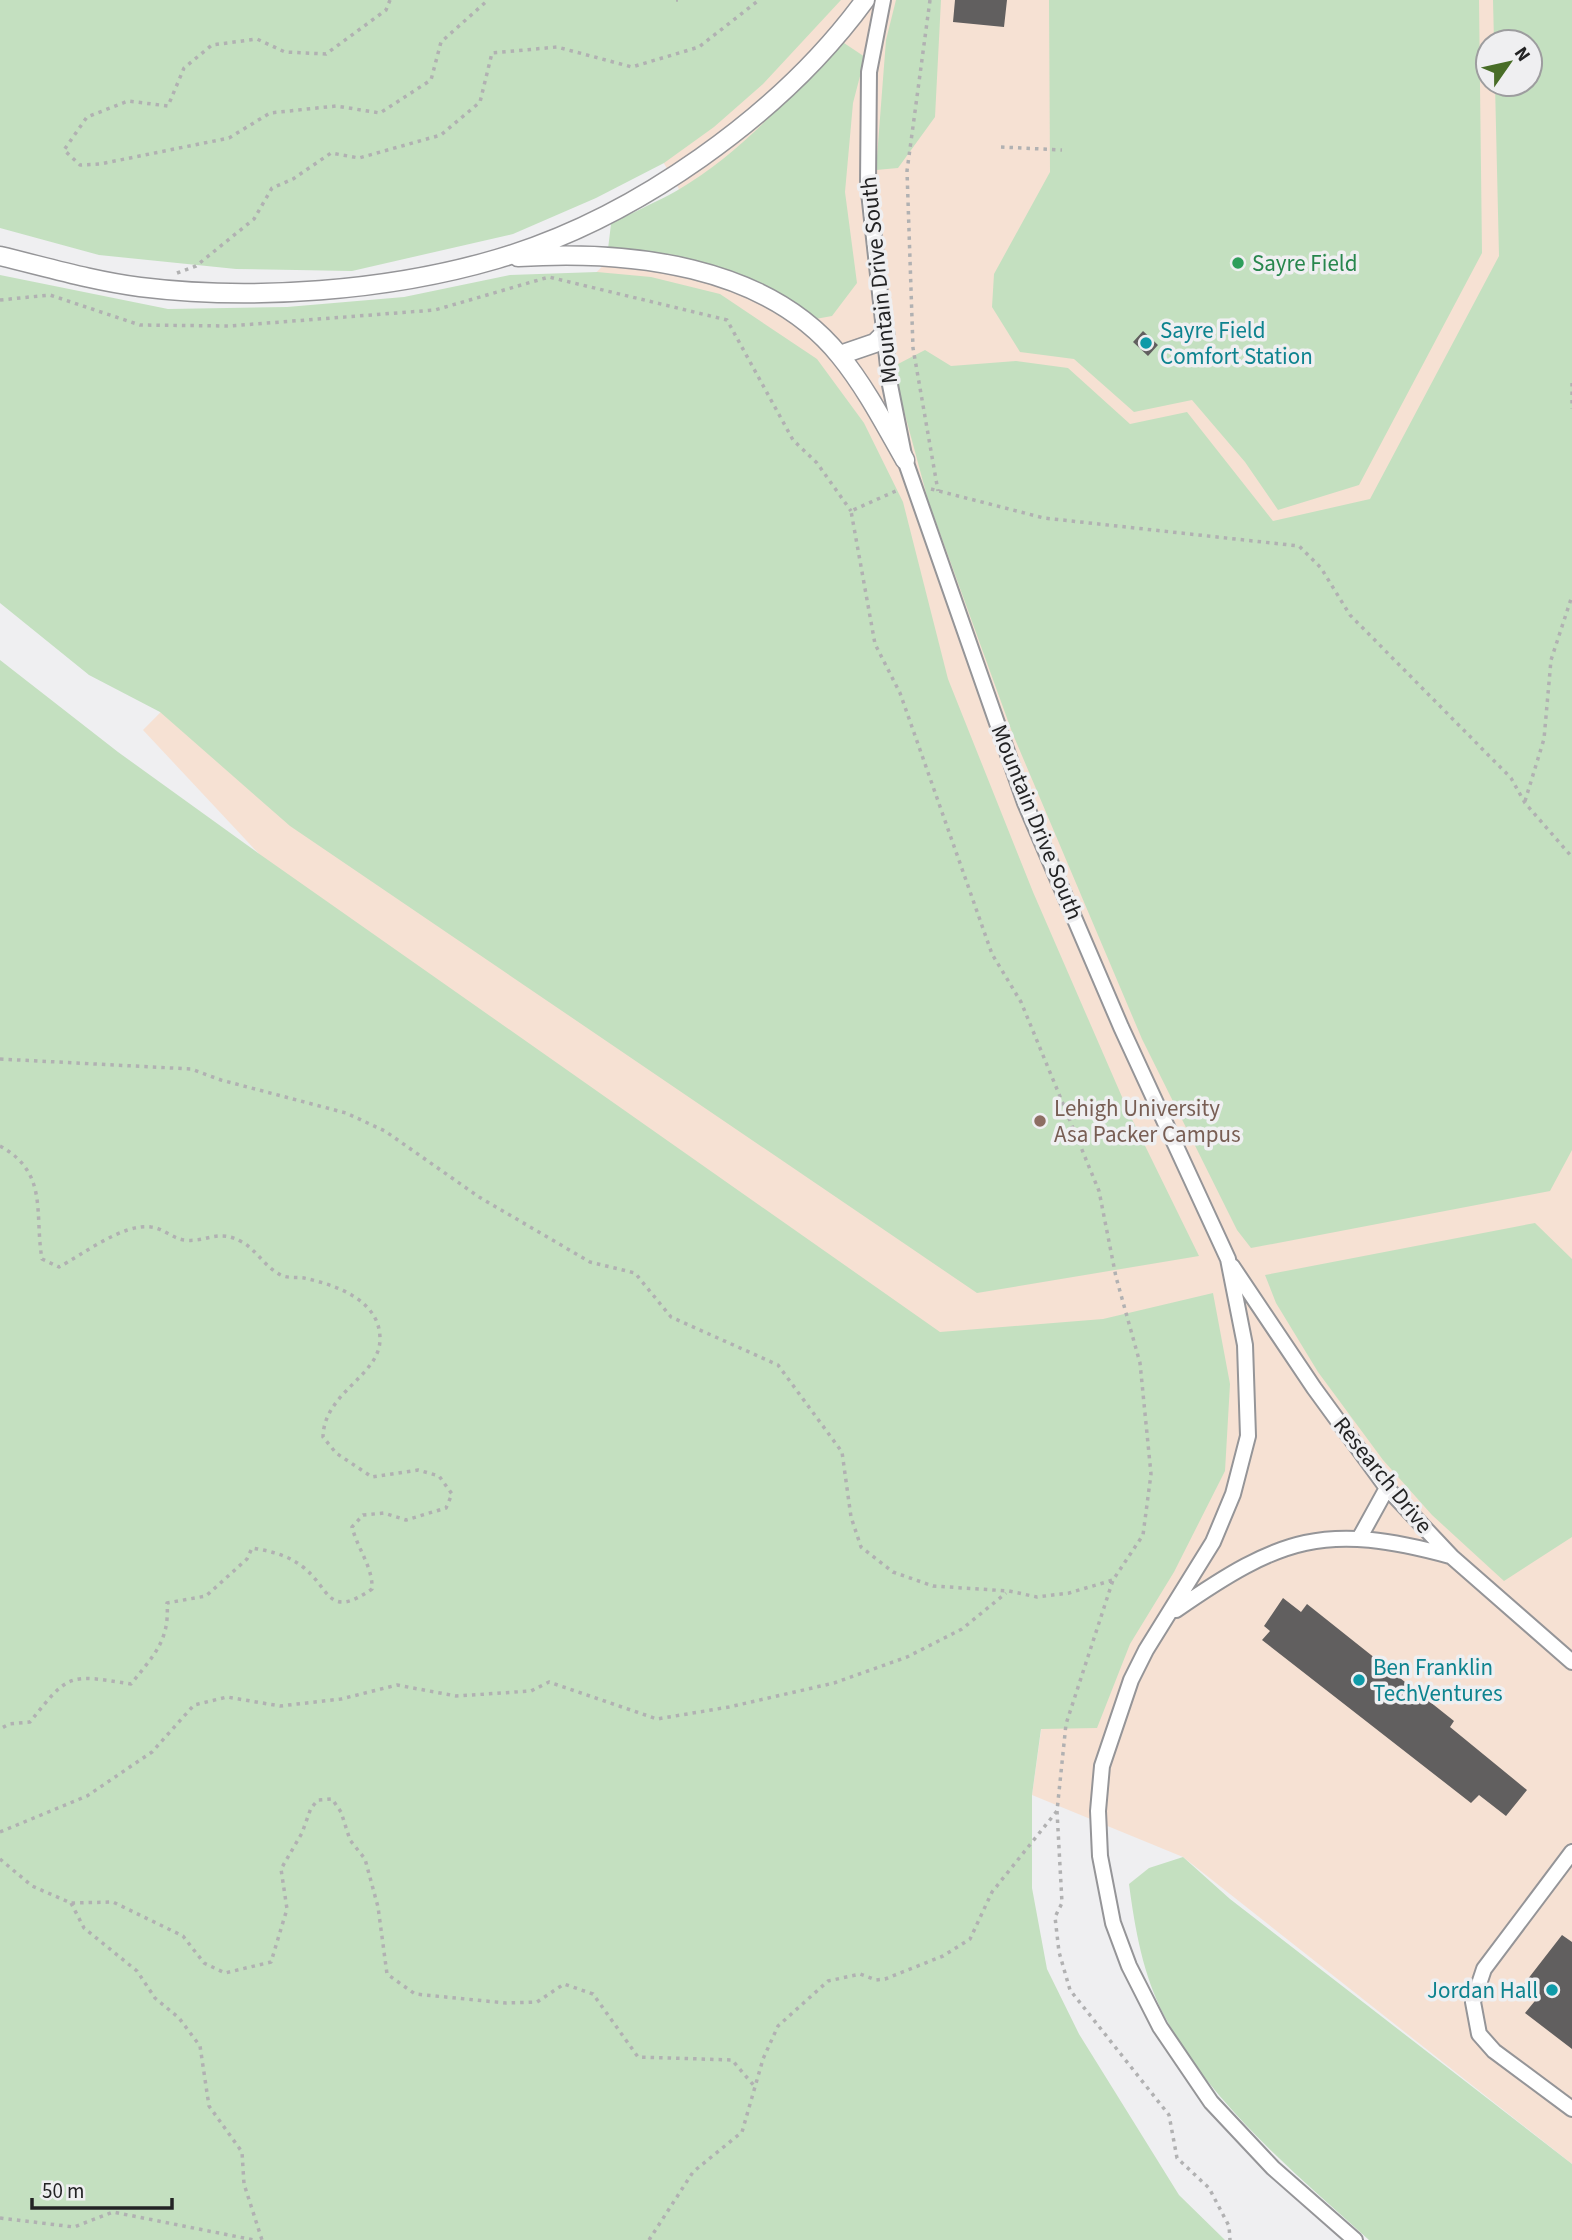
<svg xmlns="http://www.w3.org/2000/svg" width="1572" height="2240" font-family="'Source Sans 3',sans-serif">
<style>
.education{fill:#f6e1d3;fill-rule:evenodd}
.green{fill:#c4e0c0}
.building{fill:#615f5f}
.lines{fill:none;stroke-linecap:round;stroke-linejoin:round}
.minor-casing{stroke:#959598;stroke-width:18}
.tertiary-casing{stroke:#959598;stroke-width:21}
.path{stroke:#b1b1b2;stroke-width:3.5;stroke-dasharray:3.5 5;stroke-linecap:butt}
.minor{stroke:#fff;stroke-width:14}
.tertiary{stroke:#fff;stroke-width:18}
.leisure-dot{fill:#2e9e5b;stroke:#efeff1;stroke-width:2.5}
.culture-dot{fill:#0f9aa8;stroke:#efeff1;stroke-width:2.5}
.education-dot{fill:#8d6e63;stroke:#efeff1;stroke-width:2.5}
.labels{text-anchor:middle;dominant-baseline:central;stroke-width:7;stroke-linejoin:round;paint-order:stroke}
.leisure-label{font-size:23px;fill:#27864d;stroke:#efeff1;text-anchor:start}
.street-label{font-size:23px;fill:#232324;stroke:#efeff1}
.culture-label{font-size:23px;fill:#0d838f;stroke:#efeff1;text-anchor:start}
.education-label{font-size:23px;fill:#785e54;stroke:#efeff1;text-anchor:start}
</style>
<rect width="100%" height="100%" fill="#efeff1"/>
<path class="education" d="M568 0H1572V2164L1183 1857 1032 1795 1046 1695 143 730 679 189ZM1488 42H1530V84H1488Z"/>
<path class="green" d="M0 0H841L763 84 714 127 664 163 596 198 513 234 352 271 236 269 99 255 0 228Z
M896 0H941L935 117 898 168 876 170 886 40Z
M1049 0H1479L1482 253 1359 485 1278 510 1245 462 1192 400 1134 412 1074 359 1020 352 992 307 994 274 1050 172Z
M1493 0H1572V1150L1550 1191 1251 1248 1237 1230 1142 1039 1012 732 928 500 897 385 898 364 925 350 951 366 1016 361 1068 368 1130 424 1187 412 1273 521 1370 499 1499 256 1495 84H1530V42H1494Z
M841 41 865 57 853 103 845 192 857 283 832 316 810 320 753 281 674 255 608 249 611 224C633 212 657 202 678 190 742 153 792 94 841 41Z
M597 272 651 277 720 294 817 359 864 423 903 502 948 679 1033 892 1129 1113 1199 1256 977 1293 290 826 160 712 89 675 0 603V275L168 309 287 307 404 297 510 275Z
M0 660 118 752 258 853 940 1332 1103 1319 1213 1293 1230 1384 1225 1471 1174 1572 1130 1644 1097 1728 1041 1729 1032 1795V1888L1047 1969 1079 2034 1179 2195 1225 2240H0Z
M1535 1223 1572 1259V1537L1504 1581 1432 1515 1383 1460 1318 1372 1276 1303 1265 1275Z
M1183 1857 1230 1899 1572 2164V2240H1369C1296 2174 1212 2105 1165 2017 1143 1976 1135 1929 1129 1884L1149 1868Z"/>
<path class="building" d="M955 0H1007L1004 27 953 22Z
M1143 331 1158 345 1148 356 1133 342Z
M1283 1598 1301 1612 1307 1604 1454 1721 1450 1727 1527 1790 1506 1816 1479 1795 1471 1803 1262 1640 1270 1631 1264 1626Z
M1562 1935 1572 1942V2049L1525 2013 1539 1996 1524 1984Z"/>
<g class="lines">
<g class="minor-casing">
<path id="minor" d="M883 0 869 72 868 183 890 385 905 460 1025 803 1121 1027 1228 1259 1245 1345 1248 1436 1233 1494 1213 1542 1146 1650 1131 1680 1102 1766 1098 1811 1100 1856 1113 1923 1129 1966 1160 2027 1211 2102 1273 2168 1355 2240
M1232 1266 1314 1388 1387 1488 1452 1557 1572 1662
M1360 1537 1387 1488
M1176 1610C1281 1537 1325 1522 1450 1556
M1572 1852 1484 1969 1473 2002 1479 2034 1494 2051 1572 2109"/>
</g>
<g class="tertiary-casing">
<path id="tertiary" d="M0 256C46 267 93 281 140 287 253 301 388 291 497 259 634 219 781 115 865 0
M518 257C627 250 766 264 840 356 866 388 885 425 905 460
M840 355 875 343 885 333"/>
</g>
<path class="path" d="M390 0 386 10 326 54 285 52 257 39 212 45 184 68 168 106 128 101 87 117 64 150 80 165 100 164 229 138 270 113 336 106 380 113 431 80 441 42 488 0
M676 0H678
M930 0 907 171 913 348 938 491
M1001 147 1062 150
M177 273 196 266 254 219 272 188 293 179 331 153 359 158 441 135 480 102 492 53 557 47 632 67 699 47 759 0
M0 300 50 295 140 325 229 326 435 310 549 277 727 320 793 440 817 463 851 511
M1572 383V409
M931 489 1044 518 1299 546 1321 568 1350 615 1511 778 1525 803 1572 857
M1525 801 1544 739 1551 660 1572 596
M0 1059 191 1069 221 1080 346 1113 385 1131 479 1197 590 1262 635 1273 671 1317 778 1365 842 1452 851 1517 861 1547 893 1572 933 1586 1009 1591 1037 1597 1069 1593 1113 1580
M0 1146C49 1173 34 1213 42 1259L59 1267C82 1255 123 1223 151 1227 163 1228 173 1239 185 1240 206 1243 218 1228 242 1242 257 1250 266 1269 283 1276 289 1278 297 1277 304 1278 336 1285 380 1300 380 1339 380 1376 324 1392 323 1437L336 1453 372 1477 418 1470 439 1476 452 1494 446 1508 406 1520 384 1513 363 1515 352 1527C358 1550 373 1567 372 1589 327 1620 331 1589 303 1567 288 1555 270 1551 252 1548L247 1559 206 1596 167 1603C170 1641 153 1656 131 1684 68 1674 69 1673 30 1722L9 1724 0 1729
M1057 1811 1062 1903 1055 1917 1059 1952 1070 1990 1169 2115 1177 2158 1209 2188 1229 2226 1230 2240
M0 1832 87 1796 152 1752 194 1705 227 1697 280 1706 341 1699 397 1685 456 1696 531 1691 549 1682 657 1719 729 1707 834 1683 907 1657 962 1629 1006 1593
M0 1859 32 1886 71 1903 113 1902 183 1936 204 1963 225 1973 271 1962 287 1909 281 1869 302 1833 311 1808 318 1800 332 1799 341 1812 350 1840 365 1859 378 1907 387 1974 415 1994 506 2003 537 2002 564 1984 593 1994 638 2057 732 2060 756 2088
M71 1903 84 1928 137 1971 155 1998 179 2018 200 2046 209 2106 242 2152 244 2184 262 2240
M0 2218 74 2227 113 2212 254 2240
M649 2240 693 2172 742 2132 763 2059 778 2026 828 1981 860 1974 876 1980 885 1979 943 1956 970 1939 992 1892 1057 1811 1066 1724 1113 1580 1143 1535 1151 1474 1140 1363 1116 1277 1099 1191 1021 1002 992 954 900 693 875 644 851 511 898 490"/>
<use href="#minor" class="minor"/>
<use href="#tertiary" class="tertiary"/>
</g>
<circle class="leisure-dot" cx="1238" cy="263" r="7"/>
<g class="culture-dot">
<circle cx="1146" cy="343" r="7"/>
<circle cx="1359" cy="1680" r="7"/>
<circle cx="1552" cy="1990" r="7"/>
</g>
<circle class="education-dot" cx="1040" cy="1121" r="7"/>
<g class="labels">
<g class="leisure-label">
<text x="1252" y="263">Sayre Field</text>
</g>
<g class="street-label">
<text transform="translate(879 280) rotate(-96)">Mountain Drive South</text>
<text transform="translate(1037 822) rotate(68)">Mountain Drive South</text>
<text transform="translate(1383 1475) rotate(51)">Research Drive</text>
</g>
<g class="culture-label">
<text x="1160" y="330">Sayre Field<tspan x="1160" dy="26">Comfort Station</tspan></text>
<text x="1373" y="1667">Ben Franklin<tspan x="1373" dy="26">TechVentures</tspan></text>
<text x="1538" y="1990" text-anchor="end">Jordan Hall</text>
</g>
<g class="education-label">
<text x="1054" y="1108">Lehigh University<tspan x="1054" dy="26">Asa Packer Campus</tspan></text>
</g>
</g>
<g transform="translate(1509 63) rotate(56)"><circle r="33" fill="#efeff1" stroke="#9d9d9f" stroke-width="2"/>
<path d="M0-5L12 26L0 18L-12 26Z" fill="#486d27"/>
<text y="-10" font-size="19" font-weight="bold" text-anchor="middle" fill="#232324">N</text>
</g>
<path d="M32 2198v10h140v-10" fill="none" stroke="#232324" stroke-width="3.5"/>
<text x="42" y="2198" font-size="21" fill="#232324" stroke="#efeff1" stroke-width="5" paint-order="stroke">50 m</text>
</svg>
